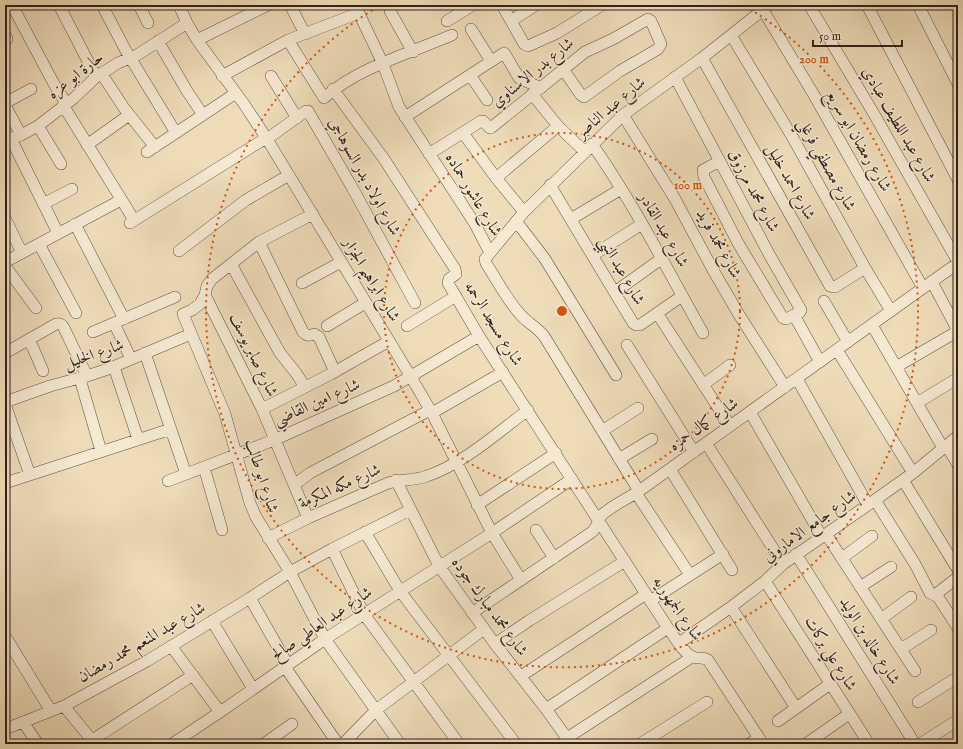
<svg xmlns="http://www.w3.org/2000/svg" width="963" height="749" font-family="'IM FELL English',Amiri,serif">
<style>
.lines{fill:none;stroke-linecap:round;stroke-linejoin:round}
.minor-casing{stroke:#605143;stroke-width:12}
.minor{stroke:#f5e9d2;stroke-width:11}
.ring{fill:none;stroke:#d6540e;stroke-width:2;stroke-dasharray:2 4}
.labels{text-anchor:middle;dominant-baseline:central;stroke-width:3;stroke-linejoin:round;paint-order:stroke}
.street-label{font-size:16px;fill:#30221b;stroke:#f5e9d2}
.centre{fill:#d6540e;stroke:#f5e9d2;stroke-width:2}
.ring-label{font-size:12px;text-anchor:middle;font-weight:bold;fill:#d6540e;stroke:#f5e9d2;stroke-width:3;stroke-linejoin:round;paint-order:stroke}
</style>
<rect width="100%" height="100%" fill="#efddba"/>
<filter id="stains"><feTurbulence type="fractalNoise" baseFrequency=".005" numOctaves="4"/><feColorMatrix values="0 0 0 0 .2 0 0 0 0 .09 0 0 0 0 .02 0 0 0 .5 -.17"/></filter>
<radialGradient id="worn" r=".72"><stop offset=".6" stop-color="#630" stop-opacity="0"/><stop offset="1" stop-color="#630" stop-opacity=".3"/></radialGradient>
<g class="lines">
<g class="minor-casing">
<path id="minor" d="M12 5 54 84 66 103
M59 5 96 77
M102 5 125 49 176 133
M139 5 148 23
M179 5 187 23 197 40 244 104 267 139 411 377 432 413 492 533 521 580
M290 5 305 34
M355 5 383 64 399 107 475 224 490 253
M502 5 524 44 528 46 557 33 602 5
M809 5 874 114 958 262
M867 5 958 180
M918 5 958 84
M763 10 814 95 923 288
M390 11 413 52
M447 21 473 5
M511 21 536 5
M471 29 491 61
M5 35 7 39
M731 35 793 138 865 268 891 311
M197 40 268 5
M288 40 324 98C357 68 410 53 452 35
M158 41 187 91 203 115
M702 58 830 286 835 287 865 268
M101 73 124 108 155 147
M470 75 487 100
M222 76 288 40 359 13
M271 76 297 118
M675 77 769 254 801 310 800 312 786 319 783 318 738 243 704 177 703 170 720 161
M333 89 384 159 455 269 456 274 449 279 448 283 479 336 668 628C674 636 684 654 693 657 698 659 703 657 708 660L763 744
M532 94 558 126 585 152
M5 103 31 89
M5 105 21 135
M63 105 134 220
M623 115 675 199 713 270 738 313 785 387
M405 117 504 53 505 54 519 78 541 88
M38 126 61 164
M463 133 496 178 524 212
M11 139 58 233
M267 139 306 111H308L353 189 415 303
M5 141 21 135 38 126 74 98 96 77 118 63 137 55 187 23
M592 144C634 204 667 269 703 333
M87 145 129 115
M147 152 236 93
M429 154 481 121H483L490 128 492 127 585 52 613 39 648 19 651 21 661 44 658 49 620 71 584 97 581 95 563 69
M496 178 558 126
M550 185 633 323 636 325H640L682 296
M43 204 72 189
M313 214 259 242 231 264 212 279 207 286 205 295 200 304 192 310 183 314 225 414 250 503 256 517 290 572 325 639 400 744
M5 218 22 253
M571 219 621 189
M516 221 545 259 616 375
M130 223 266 138
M75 224 124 319
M259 242 303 332C307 336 309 336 314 334L319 337 335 372
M39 244 76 313
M179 251 246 200 289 175
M593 255 642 224
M5 262 121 200
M231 264 280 353 296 373 305 387
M5 266 36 308
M302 283 341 262
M615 292 661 259
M205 295 262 409 308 518
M824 301 848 342
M657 313 730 426
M794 315 820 362
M114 323 131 359
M872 325 943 448
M327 326 365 303
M407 326 456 296
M93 332 175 297
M29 339 43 371
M627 345 694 452
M837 350 913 473
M5 353 56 324C60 323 62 324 64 328L87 376
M145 353 186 474
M114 367 138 439
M896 367 958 331 932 282
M80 379 101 451
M797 379 868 505
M703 385 730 365
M5 402 50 386 87 376 108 369 191 334
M917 403 958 378
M5 404 30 475
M262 409 331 374 389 341
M750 412 822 537
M432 413 503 372
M602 431 638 408
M706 443 783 564
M946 445 958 465
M619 459 652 439
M204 467 222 530
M670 469 732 570
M396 480 439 566 495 644 546 709 571 744
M903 480 958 570
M168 481 274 440 394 386 479 336
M5 483 171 429
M294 485 310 473 430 410
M639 491 544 336C537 327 526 322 519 313 506 298 496 279 486 263L485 259 524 212 623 115 702 58 769 5
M636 493 690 575
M875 500 915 564 930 593 938 597 958 628
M477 505 556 453
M536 530 554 558
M365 532 400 591 516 744
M826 534 915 671
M268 538 308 518 388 483C401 479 414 481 427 476 463 464 497 433 528 410
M332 549 364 614 459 744
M796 554 915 744
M842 558 872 536
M765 581 869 744
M860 587 891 567
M935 595 958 577
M250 598 288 665
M650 601 723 554
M731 607 796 708
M472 613 592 532C598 527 597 521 601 516 609 507 629 498 639 491L958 263
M881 619 911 597
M212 621 253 689
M5 636 51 711
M679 643 731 607 765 581 783 564 875 500 913 473 958 436
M495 644 530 620 625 561
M171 646 220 712
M901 649 931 630
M285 667 338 744
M521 676 646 594
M918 702 958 677
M64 706 95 744
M546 709 668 628
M778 721 830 684
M23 722 38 744
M5 729 64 706 147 661 250 598 290 572 332 549 410 510
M567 738 692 657
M92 740 193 675
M172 744 220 712 325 639 492 533 572 479
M264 744 292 724
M343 744 376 710 484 629
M640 744 707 702
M749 744 759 738
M806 744 849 714
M920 744 958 720"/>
</g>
<use href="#minor" class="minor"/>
</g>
<g class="ring">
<circle cx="562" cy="311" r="178"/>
<path d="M745 6A356 356 0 1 1 379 6"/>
</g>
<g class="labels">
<g class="street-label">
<text transform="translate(533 73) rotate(-39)">شارع بدر الاسناوي</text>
<text transform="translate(76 76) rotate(-38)">حارة ابو عزه</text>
<text transform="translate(611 108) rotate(-40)">شارع عبد الناصر</text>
<text transform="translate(898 125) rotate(60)">شارع عبد اللطيف عبادي</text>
<text transform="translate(858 141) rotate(60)">شارع رمضان ابو سريع</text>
<text transform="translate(826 165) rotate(61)">شارع مصطفي فرغلي</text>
<text transform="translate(364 177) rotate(61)">شارع اولاد بدر السوهاجي</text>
<text transform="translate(790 182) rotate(61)">شارع احمد خليل</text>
<text transform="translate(753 191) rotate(62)">شارع محمد مرزوق</text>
<text transform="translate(473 195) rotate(59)">شارع عاشور حماده</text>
<text transform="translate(663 230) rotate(60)">شارع عبد القادر</text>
<text transform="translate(718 244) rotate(61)">شارع محمد فريد</text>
<text transform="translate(621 271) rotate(60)">شارع عبد النبي</text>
<text transform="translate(371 280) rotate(59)">شارع ابراهيم الجزار</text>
<text transform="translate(493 324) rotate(58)">شارع مسجد الرحمه</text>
<text transform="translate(94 355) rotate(-19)">شارع الخليل</text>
<text transform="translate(253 355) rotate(64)">شارع صابر يوسف</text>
<text transform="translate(317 403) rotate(-24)">شارع امين القاضي</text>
<text transform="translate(704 425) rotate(-35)">شارع كمال حمزه</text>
<text transform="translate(261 476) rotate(72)">شارع ابو طالب</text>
<text transform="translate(340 487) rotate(-24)">شارع مكه المكرمة</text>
<text transform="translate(810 527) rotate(-36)">شارع جامع الاماروني</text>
<text transform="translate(489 607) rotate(54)">شارع محمد مبارك جوده</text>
<text transform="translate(677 609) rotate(55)">شارع الجمهوريه</text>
<text transform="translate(322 624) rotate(-34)">شارع عبد العاطي صالح</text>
<text transform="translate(869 641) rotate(58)">شارع خالد بن الوليد</text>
<text transform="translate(142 643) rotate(-30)">شارع عبد المنعم محمد رمضان</text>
<text transform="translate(830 654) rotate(58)">شارع علي بركات</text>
</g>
</g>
<circle cx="562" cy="311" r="6" class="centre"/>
<g class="ring-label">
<text x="814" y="63">200 m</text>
<text x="688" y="189">100 m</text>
</g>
<rect width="963" height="749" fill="none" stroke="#efddba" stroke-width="20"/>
<rect x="6" y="6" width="951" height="737" fill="none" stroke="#30221b" stroke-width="2"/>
<rect x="10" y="10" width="943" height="729" fill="none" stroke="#30221b"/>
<path d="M813 40v6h89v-6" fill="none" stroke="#30221b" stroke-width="2"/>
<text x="819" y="40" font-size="12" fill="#30221b" stroke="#f5e9d2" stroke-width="3" paint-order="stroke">50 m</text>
<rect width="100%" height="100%" filter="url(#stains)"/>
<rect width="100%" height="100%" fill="url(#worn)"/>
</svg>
